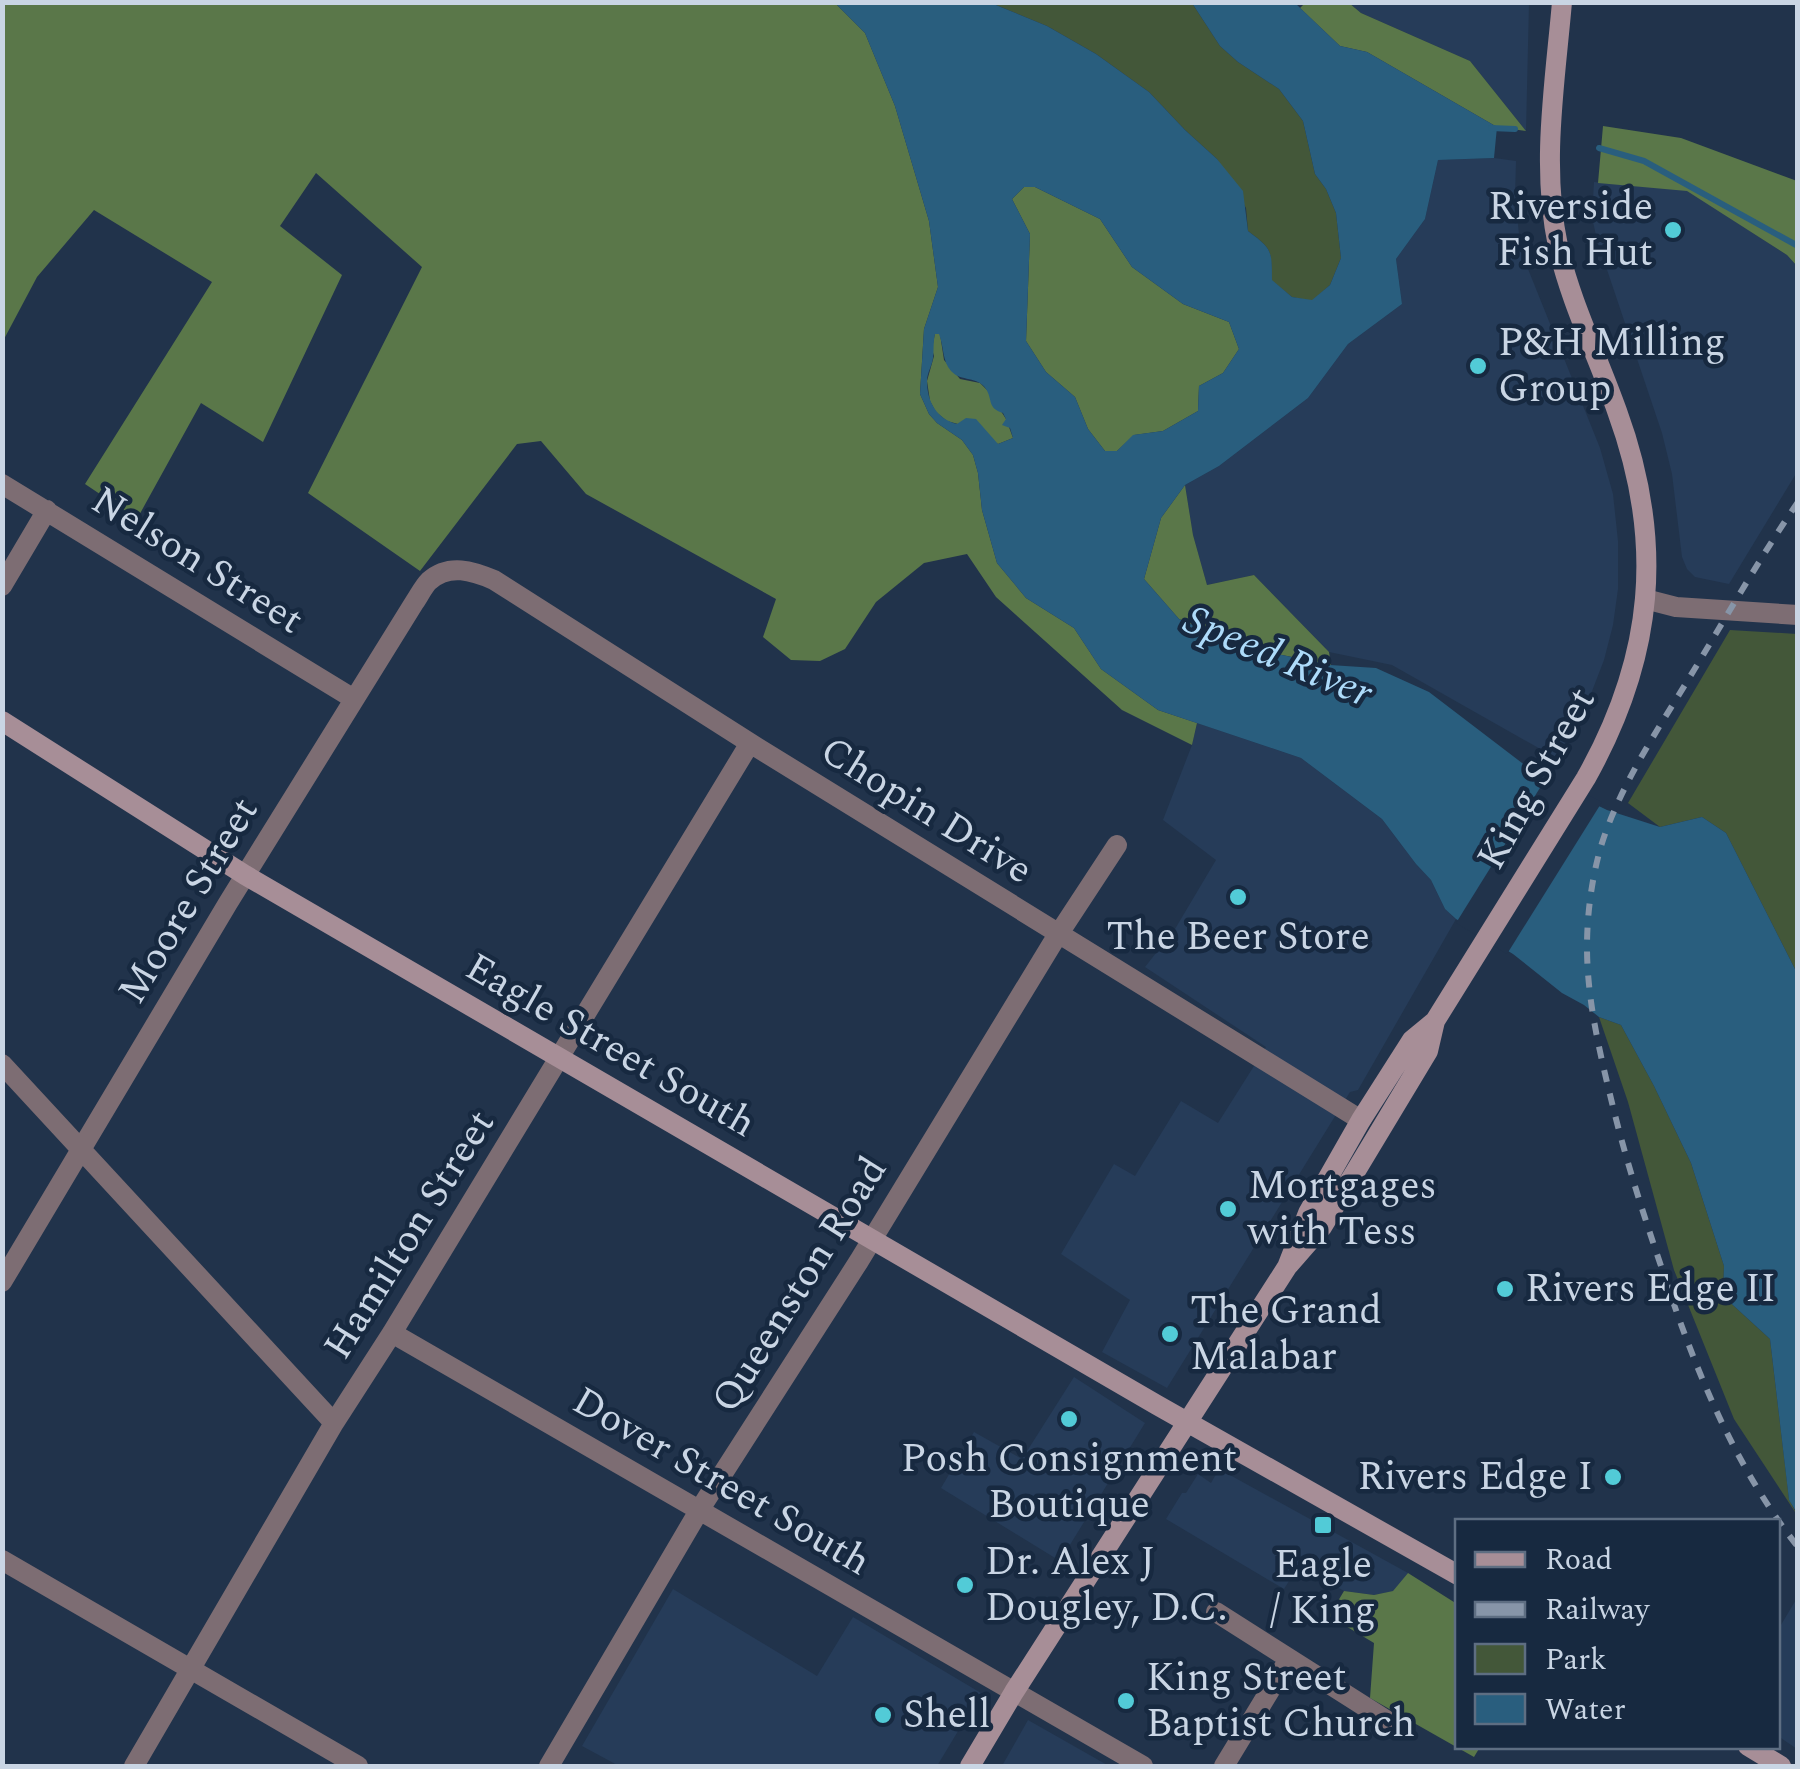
<svg xmlns="http://www.w3.org/2000/svg" width="1800" height="1769" font-family="Spectral,serif">
<style>
.built{fill:#263c59}
.green{fill:#435739}
.forest{fill:#5a7749}
.water{fill:#295e7e;fill-rule:evenodd}
.pier{fill:#21334b}
.lines{fill:none;stroke-linecap:round;stroke-linejoin:round}
.stream{stroke:#295e7e;stroke-width:6}
.street{stroke:#7d6d73;stroke-width:20}
.secondary{stroke:#a78e97;stroke-width:20}
.rail{stroke:#8795a8;stroke-width:6;stroke-dasharray:12 12;stroke-linecap:butt}
.poi-dot{fill:#52cbd7;stroke:#172940;stroke-width:4}
.labels{text-anchor:middle;dominant-baseline:central;stroke-width:9;stroke-linejoin:round;paint-order:stroke}
.poi-label{font-size:40px;fill:#c9d5e4;stroke:#172940;text-anchor:start}
.street-label{font-size:40px;fill:#c9d5e4;stroke:#172940}
.water-label{font-size:42px;font-style:italic;fill:#addbfa;stroke:#172940}
</style>
<rect width="100%" height="100%" fill="#21334b"/>
<path class="built" d="M1349 3H1529L1526 131 1470 61 1361 13Z
M1494 158 1516 161 1515 197 1519 234 1528 269 1600 448 1613 494 1618 541V589L1613 625 1604 660 1577 730 1558 759 1392 665 1329 652 1254 575 1207 585 1193 535 1185 485 1219 466 1308 398 1348 344 1402 304 1396 259 1425 219 1438 160Z
M1594 182 1687 190 1787 255 1797 266V472L1729 584 1695 577 1687 569 1682 557 1672 474 1662 433 1597 240 1592 217Z
M1197 723 1301 758 1382 819 1416 864 1431 880 1445 909 1456 919 1358 1090 1350 1092 1167 1388 1102 1352 1130 1300 1061 1254 1114 1164 1135 1176 1181 1101 1218 1123 1266 1047 1145 967 1175 929 1216 860 1163 820 1192 745Z
M1074 1377 1145 1423 1060 1561 941 1488 974 1432 1022 1459Z
M1219 1469 1408 1573 1394 1591 1374 1595 1344 1591 1299 1565 1284 1589 1166 1519 1182 1493H1186L1198 1474 1211 1483Z
M673 1589 817 1676 853 1617 981 1693 937 1766H619L582 1746Z
M1797 1598 1798 1749H1797L1778 1736V1630Z
M1028 1720 1109 1766H1002Z"/>
<path class="green" d="M991 3H1192L1220 46 1238 62 1279 89 1303 121 1315 174 1326 189 1336 213 1341 258 1330 285 1312 301 1292 297 1271 280C1272 250 1272 249 1248 231L1246 208 1217 159 1185 130 1149 92 1096 54 1047 26Z
M1730 630 1797 634V973L1726 833 1702 817 1660 827 1628 803Z
M1599 1017 1621 1025 1654 1086 1691 1163 1724 1266 1723 1296 1770 1339 1789 1499 1797 1515 1734 1419 1674 1270 1628 1102Z"/>
<path class="forest" d="M3 3H835L865 33 895 106 929 221 938 287 924 329 920 394 929 414 937 423 962 440 973 455 978 473 982 510 997 563 1026 598 1074 628 1101 669 1158 710 1197 723 1192 745 1122 710 996 597 967 554 924 563 876 602 845 649 820 661 791 660 763 637 776 599 586 494 541 441 517 444 420 571 308 493 422 267 316 173 280 226 342 275 263 442 201 403 137 519 85 484 212 282 94 210 37 277 3 341Z
M1305 3H1349L1361 13 1470 61 1526 131 1497 127 1367 52 1340 46 1300 8Z
M1603 126 1681 138 1797 181V266L1787 255 1687 191 1598 183Z
M1024 187H1035L1100 219 1132 267 1183 304 1229 322 1239 349 1223 373 1199 386 1198 411 1163 431 1134 435 1117 451H1105L1088 429 1075 397 1046 372 1026 341 1030 234 1012 199Z
M935 333 940 334 944 360 960 379 980 383 988 391 1006 419 1013 438 998 444 958 424 947 421 936 412 930 401 927 381 934 356 932 349Z
M1185 485 1193 535 1207 585 1254 575 1329 652 1331 665 1244 647 1179 619 1144 579 1161 518Z
M1408 1573 1457 1604 1458 1746 1480 1747 1474 1757 1370 1698 1374 1643 1329 1616 1344 1591 1374 1595 1393 1591Z"/>
<path class="water" d="M835 3H991L1047 26 1096 54 1149 92 1185 130 1217 159 1243 191 1248 231C1272 249 1272 250 1272 280L1292 297 1312 300 1330 285 1341 258 1336 213 1326 189 1315 174 1303 121 1279 89 1238 62 1220 46 1192 3H1295L1340 46 1367 52 1497 127 1494 158 1438 160 1425 219 1396 259 1402 304 1348 344 1308 398 1219 466 1185 485 1161 518 1144 579 1179 619 1244 647 1330 665 1376 668 1429 692 1543 779 1607 810 1660 827 1702 817 1726 833 1797 973V1513L1789 1500 1770 1339 1723 1296 1724 1266 1691 1163 1654 1086 1621 1025 1599 1017 1584 1005 1562 993 1513 954 1456 919 1445 909 1431 880 1416 864 1382 819 1301 758 1158 710 1101 669 1074 628 1026 598 997 563 982 510 978 473 973 455 962 440 937 423 929 414 920 394 924 329 938 287 929 221 895 106 865 33ZM1024 187H1035L1100 219 1132 267 1183 304 1229 322 1239 349 1223 373 1199 386 1198 411 1163 431 1133 435 1117 451H1105L1088 429 1075 397 1046 372 1026 341 1030 234 1012 199ZM935 334H939C944 346 942 361 951 371 961 382 978 376 986 389 993 400 987 408 1003 413L1006 419 1002 425 1010 428 1013 438 998 444 976 419 966 418 957 424C937 419 927 402 927 381 927 373 932 366 933 358 934 351 933 342 935 334Z"/>
<path class="pier" d="M1548 775 1602 802 1507 954 1456 923Z"/>
<g class="lines">
<path class="stream" d="M1491 128 1515 129
M1599 148 1644 161 1798 246"/>
<path class="street" d="M2 484 354 699
M2 586 47 510
M1645 599 1676 607 1798 615
M2 1064 334 1423
M2 1282 228 903 414 603C419 596 423 587 429 581 449 563 473 571 494 580L750 743 1361 1120
M392 1333 1143 1766
M2 1560 358 1766
M1216 1612 1386 1720
M134 1766 334 1423 392 1333 750 743
M549 1766 700 1509 859 1261 1052 944 1117 845
M1224 1766 1289 1659"/>
<path class="secondary" d="M2 721 245 875 1157 1405 1458 1575
M1287 1267 1308 1213 1361 1120 1412 1040 1435 1021 1586 778C1654 657 1665 542 1617 411 1598 357 1570 301 1558 246 1541 166 1555 83 1562 2
M1748 1746 1781 1766
M970 1766 1014 1692 1287 1267 1322 1227 1428 1051 1435 1021"/>
<path class="rail" d="M1798 502C1761 556 1728 614 1694 670 1661 725 1622 781 1602 843 1592 876 1587 913 1587 947 1587 1002 1601 1058 1614 1111 1627 1163 1643 1213 1660 1263 1693 1364 1732 1463 1798 1547"/>
</g>
<g class="poi-dot">
<circle cx="1673" cy="230" r="10"/>
<circle cx="1478" cy="366" r="10"/>
<circle cx="1238" cy="897" r="10"/>
<circle cx="1228" cy="1209" r="10"/>
<circle cx="1505" cy="1289" r="10"/>
<circle cx="1170" cy="1334" r="10"/>
<circle cx="1069" cy="1419" r="10"/>
<circle cx="1613" cy="1477" r="10"/>
<rect x="1313" y="1515" width="20" height="20" rx="5"/>
<circle cx="965" cy="1585" r="10"/>
<circle cx="1126" cy="1701" r="10"/>
<circle cx="883" cy="1715" r="10"/>
</g>
<g class="labels">
<g class="poi-label">
<text x="1653" y="207" text-anchor="end">Riverside<tspan x="1653" dy="46">Fish Hut</tspan></text>
<text x="1498" y="343">P&amp;H Milling<tspan x="1498" dy="46">Group</tspan></text>
<text x="1238" y="937" text-anchor="middle">The Beer Store</text>
<text x="1248" y="1186">Mortgages<tspan x="1248" dy="46">with Tess</tspan></text>
<text x="1525" y="1289">Rivers Edge II</text>
<text x="1190" y="1311">The Grand<tspan x="1190" dy="46">Malabar</tspan></text>
<text x="1069" y="1459" text-anchor="middle">Posh Consignment<tspan x="1069" dy="46">Boutique</tspan></text>
<text x="1593" y="1477" text-anchor="end">Rivers Edge I</text>
<text x="985" y="1562">Dr. Alex J<tspan x="985" dy="46">Dougley, D.C.</tspan></text>
<text x="1323" y="1565" text-anchor="middle">Eagle<tspan x="1323" dy="46">/ King</tspan></text>
<text x="1146" y="1678">King Street<tspan x="1146" dy="46">Baptist Church</tspan></text>
<text x="903" y="1715">Shell</text>
</g>
<g class="street-label">
<text transform="translate(197 561) rotate(32)">Nelson Street</text>
<text transform="translate(1537 779) rotate(-61)">King Street</text>
<text transform="translate(926 811) rotate(32)">Chopin Drive</text>
<text transform="translate(189 901) rotate(-59)">Moore Street</text>
<text transform="translate(610 1046) rotate(30)">Eagle Street South</text>
<text transform="translate(410 1235) rotate(-58)">Hamilton Street</text>
<text transform="translate(800 1285) rotate(-58)">Queenston Road</text>
<text transform="translate(721 1482) rotate(30)">Dover Street South</text>
</g>
<g class="water-label">
<text transform="translate(1278 657) rotate(23)">Speed River</text>
</g>
</g>
<rect width="1800" height="1769" fill="none" stroke="#c9d5e4" stroke-width="10"/>
<rect x="1455" y="1519" width="325" height="230" fill="#172940" stroke="#5e6e82" stroke-width="2.5"/>
<rect x="1475" y="1552" width="50" height="15" fill="#a78e97" stroke="#5e6e82" stroke-width="2.5"/>
<text x="1545" y="1569" font-size="30" fill="#c9d5e4">Road</text>
<rect x="1475" y="1602" width="50" height="15" fill="#8795a8" stroke="#5e6e82" stroke-width="2.5"/>
<text x="1545" y="1619" font-size="30" fill="#c9d5e4">Railway</text>
<rect x="1475" y="1644" width="50" height="30" fill="#435739" stroke="#5e6e82" stroke-width="2.5"/>
<text x="1545" y="1669" font-size="30" fill="#c9d5e4">Park</text>
<rect x="1475" y="1694" width="50" height="30" fill="#295e7e" stroke="#5e6e82" stroke-width="2.5"/>
<text x="1545" y="1719" font-size="30" fill="#c9d5e4">Water</text>
</svg>
